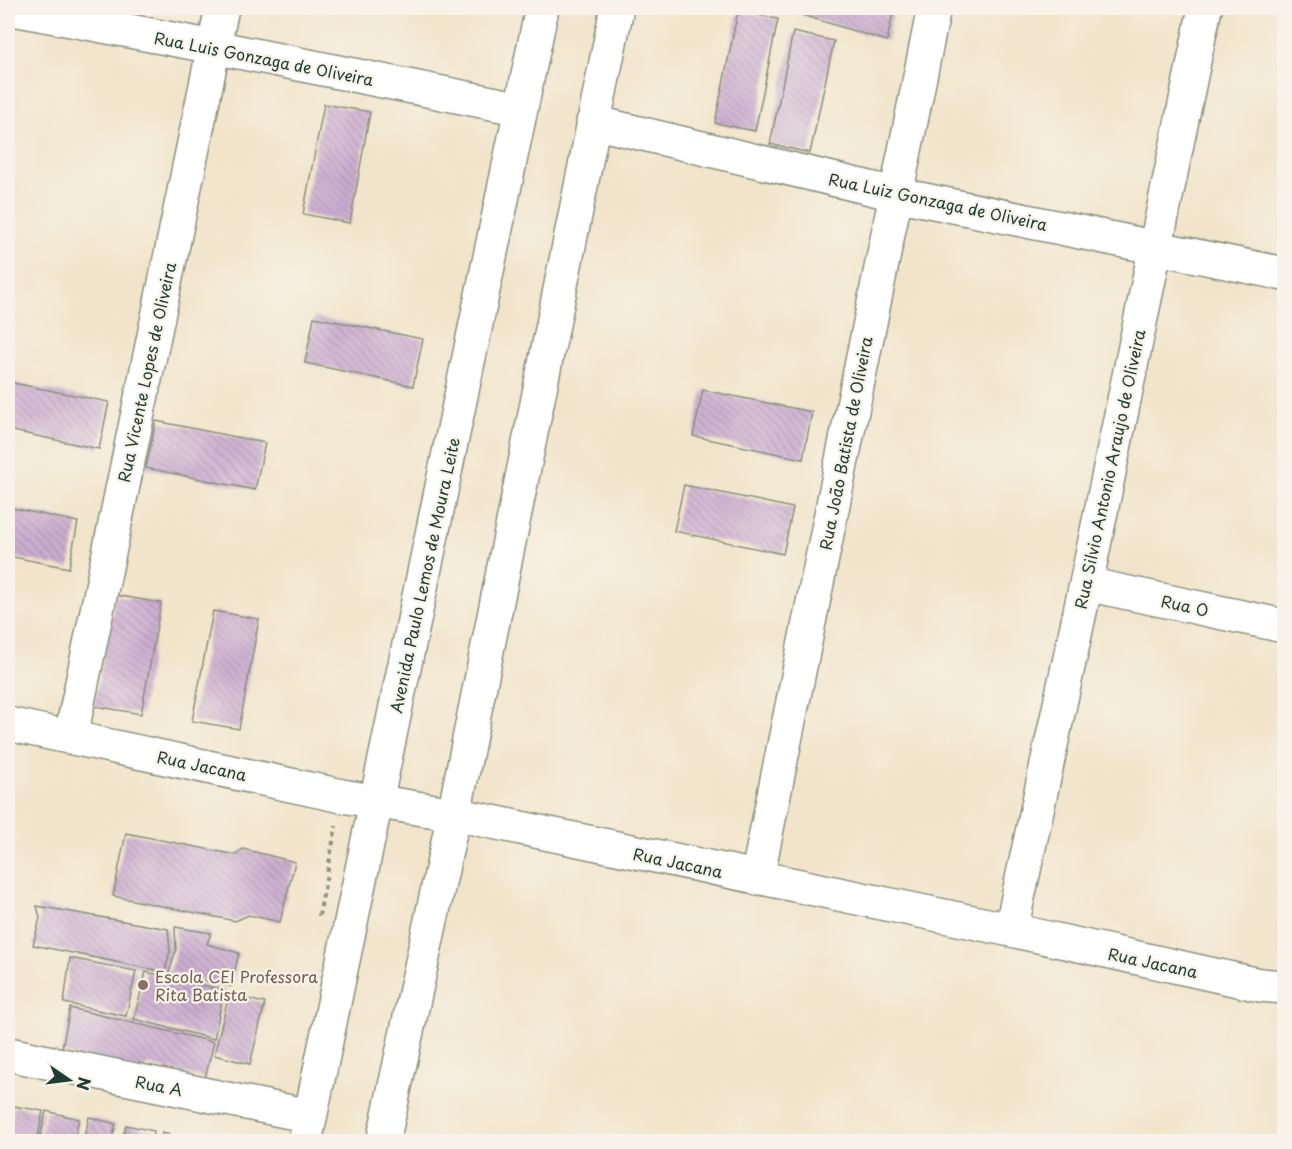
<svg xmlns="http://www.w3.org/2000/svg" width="1292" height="1149" font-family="'Playpen Sans',sans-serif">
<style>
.building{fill:url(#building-back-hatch)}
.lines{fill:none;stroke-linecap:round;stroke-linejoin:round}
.minor-casing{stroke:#88907f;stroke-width:36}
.path{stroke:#88907f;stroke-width:4;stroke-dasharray:4.5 4.5;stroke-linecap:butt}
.minor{stroke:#fff;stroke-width:33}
.education-dot{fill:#8d6e63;stroke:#f7f3e8;stroke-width:2}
.labels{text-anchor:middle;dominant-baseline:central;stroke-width:4.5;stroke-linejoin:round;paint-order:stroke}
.street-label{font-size:16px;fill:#1f3d34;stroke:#f7f3e8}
.education-label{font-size:16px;fill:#785e54;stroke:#f7f3e8;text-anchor:start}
</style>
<defs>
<pattern id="building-back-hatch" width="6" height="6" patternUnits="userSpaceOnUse" patternTransform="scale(1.5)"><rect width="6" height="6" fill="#ccadd1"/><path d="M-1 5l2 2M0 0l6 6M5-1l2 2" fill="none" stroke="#a58eaa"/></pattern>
</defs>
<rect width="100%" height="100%" fill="#f7f3e8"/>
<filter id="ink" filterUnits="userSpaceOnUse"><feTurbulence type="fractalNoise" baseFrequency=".0167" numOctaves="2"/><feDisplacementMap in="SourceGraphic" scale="12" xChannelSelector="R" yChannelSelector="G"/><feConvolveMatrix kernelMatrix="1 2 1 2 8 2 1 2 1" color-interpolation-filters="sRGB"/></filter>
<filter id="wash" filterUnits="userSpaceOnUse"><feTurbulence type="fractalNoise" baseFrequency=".008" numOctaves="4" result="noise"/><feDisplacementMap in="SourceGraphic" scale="24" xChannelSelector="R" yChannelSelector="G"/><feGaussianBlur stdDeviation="1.35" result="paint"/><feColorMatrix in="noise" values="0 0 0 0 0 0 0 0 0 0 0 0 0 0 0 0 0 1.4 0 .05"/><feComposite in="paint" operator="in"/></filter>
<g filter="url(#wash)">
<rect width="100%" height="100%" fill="#f2e4ca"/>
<g id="blocks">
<path class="building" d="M789 8H894L887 41 789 11Z
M738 11 778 19 755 131 715 123Z
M793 32 834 41 810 153 770 144Z
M324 104 370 112 350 223 303 214Z
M314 317 423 339 413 386 305 363Z
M8 382 109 402 99 449 8 430Z
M703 390 812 412 803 459 693 436Z
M156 421 265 443 255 490 146 468Z
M684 485 793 508 783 554 674 531Z
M8 507 78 522 69 568 8 556Z
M115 595 161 603 141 714 94 706Z
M213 611 259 619 239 729 192 721Z
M126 833 236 855 243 849 295 862 280 922 249 915 235 921 113 896Z
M37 906 168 929 170 950 165 972 33 945 40 918Z
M175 927 211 933 207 944 239 953 231 986 169 973 176 950Z
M70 958 136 971 126 1016 64 1003Z
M146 972 224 990 214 1039 134 1019Z
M229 995 265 1003 250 1064 214 1055Z
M70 1008 214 1042 205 1078 146 1065 145 1071 61 1053Z
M14 1106 43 1111 37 1141 8 1136Z
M46 1111 79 1119 74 1142H39Z
M89 1117 116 1124 111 1142H83Z
M126 1125 154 1131 152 1142H122Z
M162 1133 192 1139 191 1142H160Z"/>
</g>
</g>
<g filter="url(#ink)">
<use href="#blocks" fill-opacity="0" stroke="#88907f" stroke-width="1.5"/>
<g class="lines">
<g class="minor-casing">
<path id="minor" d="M8 8 214 47 521 109
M593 122 895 194 1284 274
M1086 584 1284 626
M8 724 342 796 454 814 1011 930 1260 985 1284 987
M71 736 222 8
M757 878 934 8
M1011 930 1086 584 1205 8
M8 1054 310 1116
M305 1142 542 8
M383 1142 454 814 617 8"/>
</g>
<path class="path" d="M319 916 336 826"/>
<use href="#minor" class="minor"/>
</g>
</g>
<circle class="education-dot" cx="143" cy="985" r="6"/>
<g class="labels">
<g class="street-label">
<text transform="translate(264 58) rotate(11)">Rua Luis Gonzaga de Oliveira</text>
<text transform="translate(938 201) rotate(12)">Rua Luiz Gonzaga de Oliveira</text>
<text transform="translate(146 372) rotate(-78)">Rua Vicente Lopes de Oliveira</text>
<text transform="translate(845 443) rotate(-79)">Rua João Batista de Oliveira</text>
<text transform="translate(1109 469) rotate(-78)">Rua Silvio Antonio Araujo de Oliveira</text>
<text transform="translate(424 575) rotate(-78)">Avenida Paulo Lemos de Moura Leite</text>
<text transform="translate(1185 605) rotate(12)">Rua O</text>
<text transform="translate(202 765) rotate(12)">Rua Jacana</text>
<text transform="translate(678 862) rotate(12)">Rua Jacana</text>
<text transform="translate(1153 962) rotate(12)">Rua Jacana</text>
<text transform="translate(159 1085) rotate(11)">Rua A</text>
</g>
<g class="education-label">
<text x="155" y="976">Escola CEI Professora<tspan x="155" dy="18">Rita Batista</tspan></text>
</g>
</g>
<rect width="1292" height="1149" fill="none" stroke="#f7f3e8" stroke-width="30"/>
<g transform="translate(69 1080) rotate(104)" stroke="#f7f3e8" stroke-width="4.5" paint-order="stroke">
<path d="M0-4.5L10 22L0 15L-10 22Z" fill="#1f3d34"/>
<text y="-9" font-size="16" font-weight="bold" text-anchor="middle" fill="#1f3d34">N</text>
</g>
</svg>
